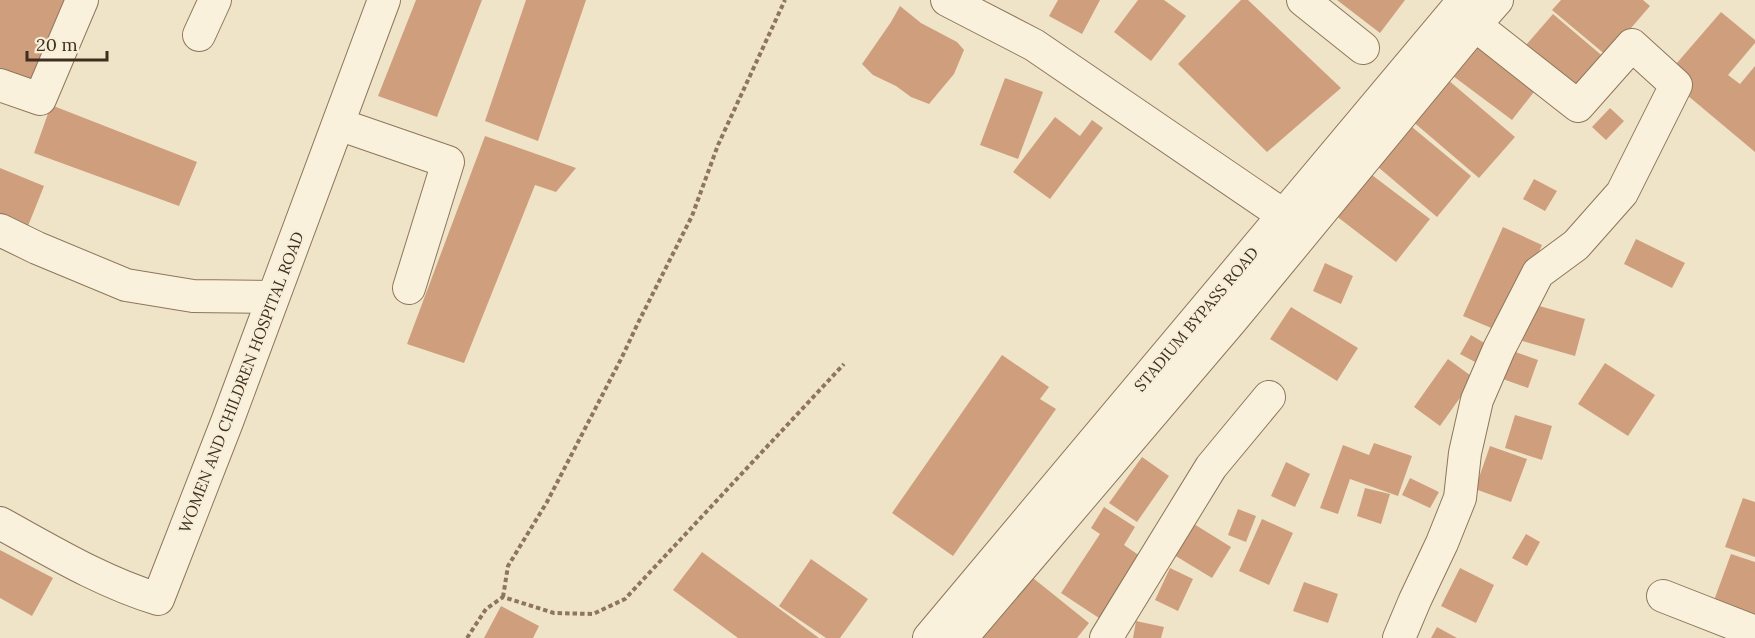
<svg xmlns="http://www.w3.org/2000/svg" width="1755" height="638" font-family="Lora,serif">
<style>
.building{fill:#cf9f7d}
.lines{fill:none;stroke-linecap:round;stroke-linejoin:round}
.minor-casing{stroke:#8d765c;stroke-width:34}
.path{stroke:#8d765c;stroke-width:4;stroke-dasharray:4.5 3;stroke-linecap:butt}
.minor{stroke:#faf1dc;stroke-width:32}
.labels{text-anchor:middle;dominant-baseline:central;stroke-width:4.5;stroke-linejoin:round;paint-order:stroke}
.street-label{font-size:16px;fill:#3d2e20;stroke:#f7eed8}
</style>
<rect width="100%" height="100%" fill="#f0e4c8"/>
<path class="building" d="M0 0H70L31 90 0 77Z
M416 0H482L437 117 378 96Z
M526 0H586L538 141 485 121Z
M1058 0H1100L1082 34 1049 16Z
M1138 0H1164L1186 16 1151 61 1114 32Z
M1241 0H1248L1341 88 1267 152 1178 64Z
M1337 0H1405L1380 33Z
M1561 0H1643L1650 6 1607 56 1552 10Z
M900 6 921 23 957 42 964 50 954 74 929 104 911 97 896 86 873 75 862 64 891 22Z
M1721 12 1755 40V43L1728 75 1740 84 1755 66V152L1687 95 1692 89 1670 71Z
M1553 14 1606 59 1579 90 1526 45Z
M1477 43 1537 88 1512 120 1453 76Z
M1005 78 1043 92 1018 159 980 145Z
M1447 79 1515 137 1479 178 1411 120Z
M51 105 197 162 179 206 34 153Z
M1610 108 1624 121 1606 140 1592 127Z
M1055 117 1080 136 1092 120 1103 128 1050 199 1013 172Z
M1412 127 1471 176 1437 217 1378 167Z
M485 136 576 168 556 192 535 185 464 363 407 344Z
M0 168 44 186 28 226 0 214Z
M1368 172 1430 219 1396 262 1335 215Z
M1534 179 1557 191 1545 211 1523 199Z
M1503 227 1542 245 1503 333 1463 316Z
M1636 239 1685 263 1672 288 1624 264Z
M1325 263 1353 276 1341 304 1313 291Z
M1529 303 1585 319 1575 356 1519 340Z
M1291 307 1358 348 1337 381 1270 339Z
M1471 335 1486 344 1475 362 1460 354Z
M1507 349 1538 360 1528 388 1497 377Z
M1002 355 1049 387 1040 399 1056 409 953 556 892 513Z
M1448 359 1474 378 1440 426 1414 407Z
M1605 363 1655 395 1628 436 1578 404Z
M1515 415 1552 426 1542 460 1505 448Z
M1374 443 1412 456 1398 496 1350 479 1338 514 1320 508 1343 445 1369 455Z
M1490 446 1527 459 1511 502 1475 489Z
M1142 457 1169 476 1137 522 1109 503Z
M1286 462 1310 474 1295 507 1271 496Z
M1410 478 1439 492 1430 508 1402 495Z
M1365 488 1390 494 1381 524 1357 516Z
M1743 498 1755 502V557L1725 547Z
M1104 507 1135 527 1124 545 1143 558 1102 620 1061 593 1100 534 1091 528Z
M1238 509 1256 516 1246 542 1228 535Z
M1262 519 1293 533 1269 585 1239 571Z
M1194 524 1231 547 1212 578 1174 555Z
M1526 534 1540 542 1527 566 1512 558Z
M0 550 53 578 32 616 0 598Z
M702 552 819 638H738L673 590Z
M1731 554 1755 562V618L1713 603Z
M811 559 868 599 840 638H826L779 606Z
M1170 568 1193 579 1178 611 1155 600Z
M1460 568 1494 585 1476 623 1441 606Z
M1033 578 1089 623 1077 638H980Z
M1304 582 1338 594 1328 623 1293 611Z
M501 606 539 626 533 638H484Z
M1136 621 1164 627 1161 638H1133Z
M1437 627 1457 638H1431Z"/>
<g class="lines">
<g class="minor-casing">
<path id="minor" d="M947 0 1034 45 1283 215 1298 227
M1303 0 1363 48
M199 35 215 0
M0 85 40 99 82 0
M338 124 448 162 409 288
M0 230 37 248 126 285 193 296 273 297
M0 523C51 551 102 582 158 599L227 422 384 0
M1663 596 1755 632
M929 638 1464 0
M961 638 1231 321 1475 25 1497 0
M1106 638 1211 467 1269 397
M1399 638 1415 600 1442 543 1460 498 1465 453 1477 400 1499 349 1538 273 1576 245 1622 193 1676 85 1632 45 1578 106 1475 25"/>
</g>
<path class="path" d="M503 597 508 566 547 502 622 357 638 323 692 216 718 145 785 0
M467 638 486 609 503 597 554 613 593 614 625 599 844 364"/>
<use href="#minor" class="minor"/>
</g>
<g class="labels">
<g class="street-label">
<text transform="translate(1196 319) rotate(-50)">STADIUM BYPASS ROAD</text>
<text transform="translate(241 382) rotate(-69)">WOMEN AND CHILDREN HOSPITAL ROAD</text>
</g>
</g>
<path d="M27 51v9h80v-9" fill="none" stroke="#3d2e20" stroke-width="3"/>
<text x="36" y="51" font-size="18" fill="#3d2e20" stroke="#f7eed8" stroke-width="4.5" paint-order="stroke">20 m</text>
</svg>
